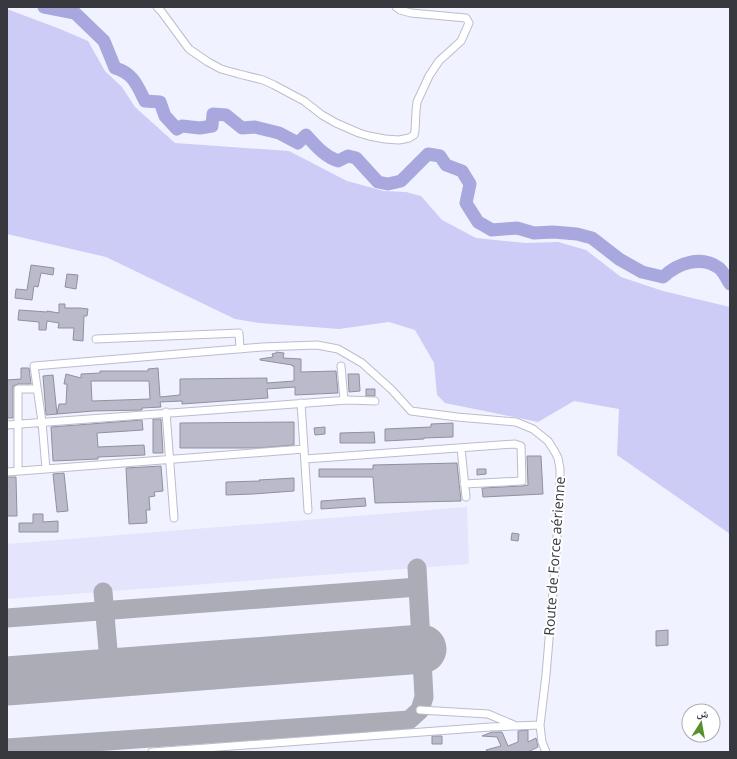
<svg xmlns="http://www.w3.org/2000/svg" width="737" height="759" font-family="'Open Sans','Noto Naskh Arabic',sans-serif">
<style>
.built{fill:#e4e5fd}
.green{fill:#ccccf7}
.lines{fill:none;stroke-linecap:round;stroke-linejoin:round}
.river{stroke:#a8a8de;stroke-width:13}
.taxiway{stroke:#abacb6;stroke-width:19}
.runway{stroke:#abacb6;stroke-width:49}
.building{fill:#babaca;stroke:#90919f;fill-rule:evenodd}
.minor-casing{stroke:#bcbccc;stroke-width:9}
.minor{stroke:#fff;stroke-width:7}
.labels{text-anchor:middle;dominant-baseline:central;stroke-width:4;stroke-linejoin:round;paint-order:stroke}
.street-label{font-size:14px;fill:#38393f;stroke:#fff}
</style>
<rect width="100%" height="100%" fill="#f1f2ff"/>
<path class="built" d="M467 507 469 564 7 599V544Z"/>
<path class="green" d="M7 9 60 29 88 41 105 71 122 87 135 107 175 143 289 151 347 181 384 191 406 192 421 196 442 220 476 238 526 243 558 242 586 250 621 277 663 291 730 307V534L617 455 619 409 574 401 538 422 445 403 437 395 434 363 415 330 389 322 339 329 259 323 235 319 106 257 7 234Z"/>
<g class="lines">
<path class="river" d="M44 7 75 13 104 41 115 68C133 73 137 85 145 101L160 102 165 116 177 129 182 126 200 128 212 126 213 114 226 115 242 128 255 127 279 133 298 143 306 135C316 146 324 156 338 161L348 156 356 158 378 182 388 184 401 181 428 154 440 156 446 165 462 171 470 184 466 203 478 222 492 230 517 228 534 233 553 232 577 234 592 238 619 259 642 272 663 277C678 263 701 255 719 268 723 271 727 279 730 284"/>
<path class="taxiway" d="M103 592 110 673
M7 618 418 587
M7 748 409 720 420 710 424 697 417 568"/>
<path class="runway" d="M7 681 422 649"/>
</g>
<path class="building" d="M31 265 54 268 53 275 41 273 38 287 34 286 32 300 15 298 16 289 27 290Z
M67 274 78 275 76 289 65 287Z
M59 304H65V308H80L88 309 87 316H84L83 341 73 340 74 328H58L59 323 47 321 46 330H39V322L18 320 19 310 47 312V311L59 313Z
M276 352 284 353 283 358 301 359V372L336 371 338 393 295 395V387L267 389 268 398 182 404V401L160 402 161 407 142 408V410L93 411 57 414 59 404H66L67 384H64L66 374 81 378V374L100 373V371H148V369L158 368 160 397 180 395V379L267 378V383L294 381V366H292V365L260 360V359L273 357 272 354 276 353ZM91 381H149L150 399 92 401Z
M21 368H29L31 384H18L13 386V418H7V380L21 379Z
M348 374H359L360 391 349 392Z
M53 375 57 414 46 415 43 376Z
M366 389H375V396H366Z
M153 419H161L163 453H153Z
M142 420 143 430 97 433 98 447 144 445 145 455 98 457V459L53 461 51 427Z
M294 422V445L258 448H180V423Z
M453 423V437L424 438V439L385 441V429L431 427V424Z
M325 427V434L315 435 314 428Z
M374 432 375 443H340V433Z
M527 456H541L543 494 483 497 482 488 522 486 528 485Z
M457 463 461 501 375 503 373 477H319V469H373V465Z
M161 466 163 491 154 492 155 496 149 497 150 510H146L147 523 129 524 126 468Z
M477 469H486V474L477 475Z
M64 473 68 511 57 512 53 474Z
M7 477H16L17 516H7Z
M294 478V491L253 494 226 495V482L260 481 259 480Z
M365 498 366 506 321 509V501Z
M33 514H43V522L58 521V532H19V523H33Z
M512 533 519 534 518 541 511 540Z
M668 630V645L656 646V631Z
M528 730V742L536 738 538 747 528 752H487L486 750 501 746 497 737 482 736 492 732H502L508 746 518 742V731Z
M432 736H442V744H432Z"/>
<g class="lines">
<g class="minor-casing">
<path id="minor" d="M157 7 161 11 189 49 208 62 221 69 239 74 263 80 274 85 304 101 322 115 336 123 359 133 369 136 385 139 399 140 409 138 414 135 415 131 416 111 417 102 429 76 439 61 461 41 469 23 466 18 411 13 400 10 396 7
M96 339 239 333 240 349
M341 366 344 400
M301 403 308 510
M166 412 174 518
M7 425 348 400 375 401
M461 448 466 497
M305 459 515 444 521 446 522 481 464 484
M46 469 42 422 34 366 262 347 317 345 338 349 362 363 392 390 411 411 457 417 516 422 533 429 548 441 555 452 558 458 560 469V488L555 568 546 675 540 725 542 742 546 752
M18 471V389H37
M7 472 304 449
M420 710 488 714 514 725
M152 752 490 727 540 725"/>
</g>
<use href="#minor" class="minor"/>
</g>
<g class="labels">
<g class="street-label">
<text transform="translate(554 556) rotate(-86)">Route de Force aérienne</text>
</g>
</g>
<rect width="737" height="759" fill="none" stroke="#38393f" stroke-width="16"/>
<g transform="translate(701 723) rotate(11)"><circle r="19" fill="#ffffff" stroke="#afb0b2"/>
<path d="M0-3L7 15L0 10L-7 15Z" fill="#58902d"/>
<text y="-6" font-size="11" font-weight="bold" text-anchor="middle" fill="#38393f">ش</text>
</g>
</svg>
